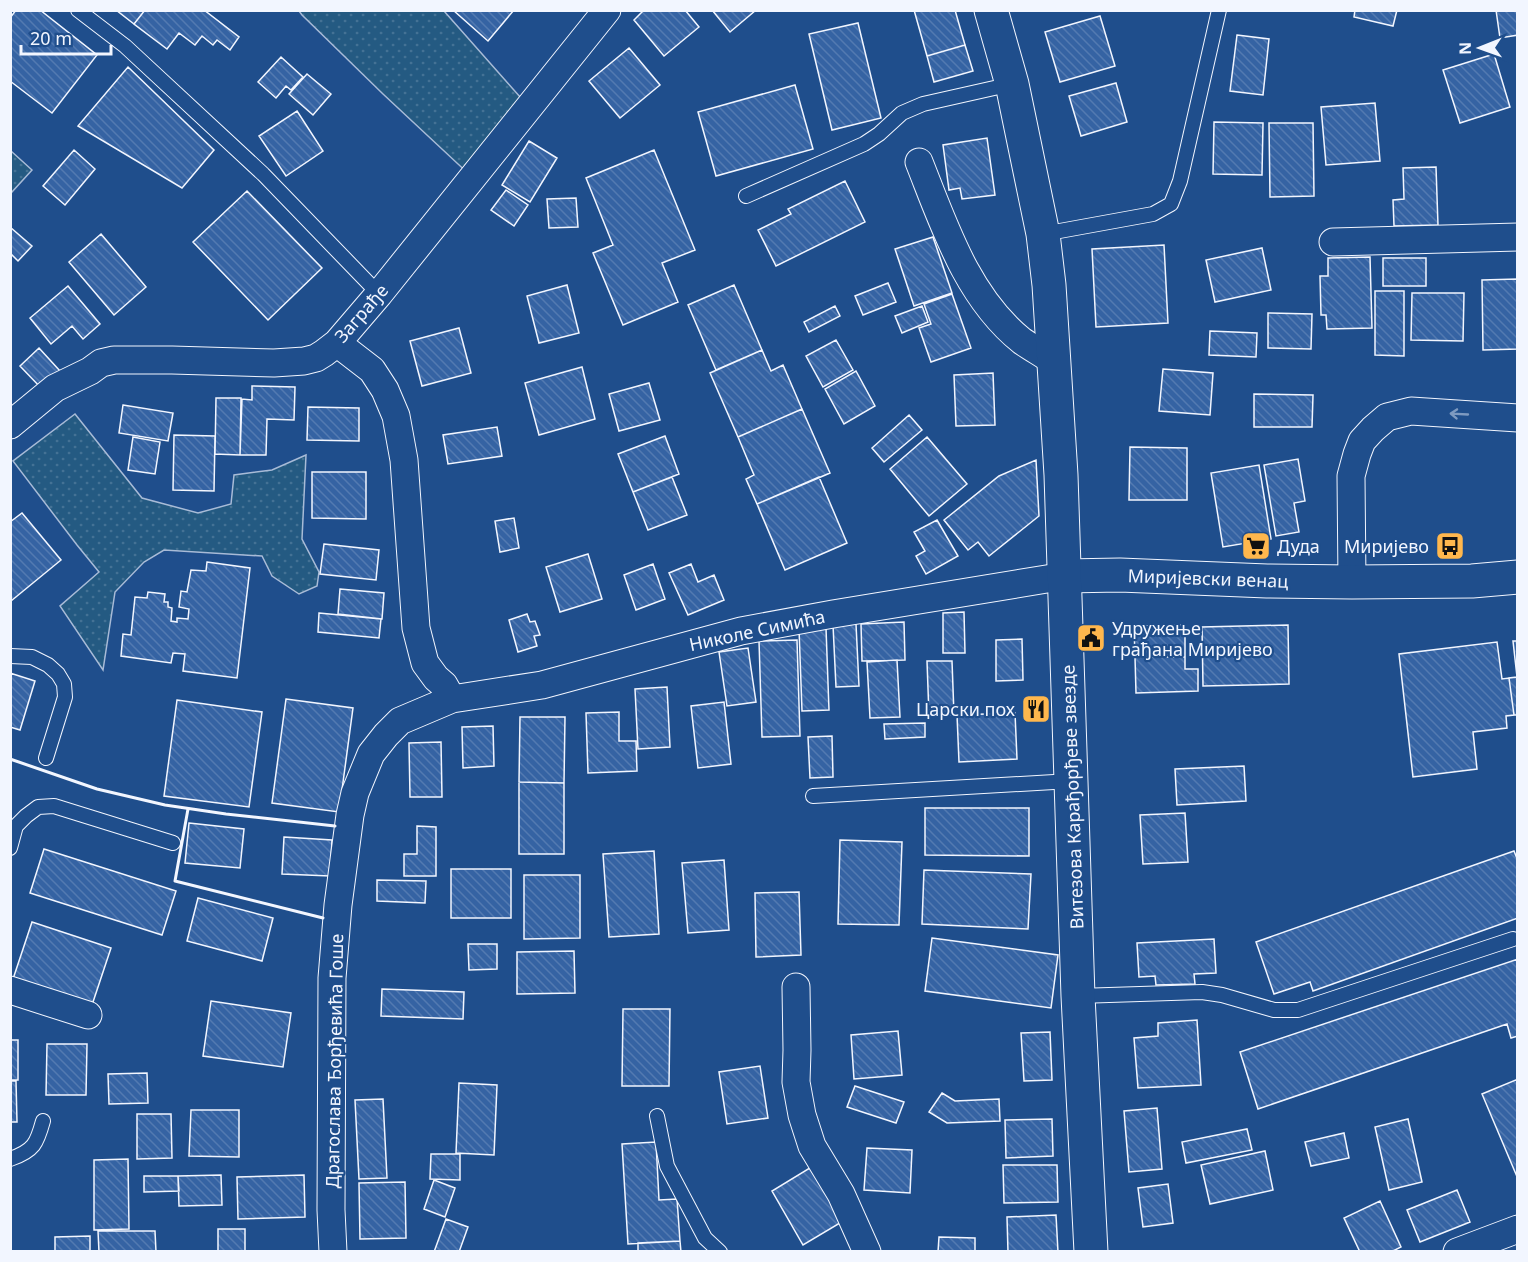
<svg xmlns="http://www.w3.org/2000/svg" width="1528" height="1262" font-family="'Noto Sans',sans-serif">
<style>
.grass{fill:url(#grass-dots);stroke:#a8bbd7;stroke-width:1.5}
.building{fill:url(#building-back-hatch);stroke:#f2f6ff;stroke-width:1.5}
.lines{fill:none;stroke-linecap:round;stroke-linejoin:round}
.service-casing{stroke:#f2f6ff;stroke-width:16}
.minor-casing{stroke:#f2f6ff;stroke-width:29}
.tertiary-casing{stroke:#f2f6ff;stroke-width:35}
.secondary-casing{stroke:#f2f6ff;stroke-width:35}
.service{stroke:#1f4e8c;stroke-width:14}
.minor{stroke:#1f4e8c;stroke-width:27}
.tertiary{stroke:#1f4e8c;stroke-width:33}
.secondary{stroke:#1f4e8c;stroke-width:33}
.wall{stroke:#f2f6ff;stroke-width:3}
.oneway{stroke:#7e9ac0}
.labels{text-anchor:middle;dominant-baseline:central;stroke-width:4.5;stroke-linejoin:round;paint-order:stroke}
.street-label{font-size:18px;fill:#f2f6ff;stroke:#1f4e8c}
.poi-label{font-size:18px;fill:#f2f6ff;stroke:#1f4e8c;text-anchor:start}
</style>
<defs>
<pattern id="grass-dots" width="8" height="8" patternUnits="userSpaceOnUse" patternTransform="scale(1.5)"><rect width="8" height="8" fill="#245a82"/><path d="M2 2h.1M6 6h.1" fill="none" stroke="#447295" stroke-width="1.8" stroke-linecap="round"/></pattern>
<pattern id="building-back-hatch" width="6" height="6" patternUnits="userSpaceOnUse" patternTransform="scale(1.5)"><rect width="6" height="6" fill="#3563a3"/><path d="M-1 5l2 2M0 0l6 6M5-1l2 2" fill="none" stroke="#537ab1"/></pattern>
</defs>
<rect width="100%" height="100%" fill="#1f4e8c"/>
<path class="grass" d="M299 11H444L529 107 473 178 383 94 302 15Z
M11 151 32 170 11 193Z
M75 414 142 498 198 513 231 504 234 475 272 470 306 455 302 539 319 572 317 586 299 594 272 576 262 556 164 550 144 562 115 592 103 670 60 606 99 572 77 545 13 461Z"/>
<path class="building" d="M16 10H40L97 55 52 113 10 81V18Z
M116 10H145L134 24Z
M145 10H204L239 37 230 50 217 40 213 45 202 36 195 45 179 33 167 49 134 24Z
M453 10H514L488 41Z
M644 10H685L699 27 664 56 634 20Z
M712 10H756L730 32Z
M914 10H955L965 45 927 56Z
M1355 10H1397L1393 26 1354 17Z
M1496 10H1518V35L1500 38Z
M1100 16 1115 66 1060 82 1045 32Z
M858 23 881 118 832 130 809 34Z
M1237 35 1269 39 1263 95 1230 91Z
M965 45 973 71 934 82 927 56Z
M629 48 660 85 620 118 589 81Z
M1494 54 1510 107 1460 123 1443 70Z
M281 57 303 77 291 90 286 86 276 98 258 82Z
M128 67 214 150 182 188 78 126Z
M307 74 331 94 313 115 289 94Z
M1116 83 1127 122 1081 136 1069 96Z
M795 85 813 149 716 176 698 112Z
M1375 103 1380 161 1326 165 1321 107Z
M297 111 323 151 286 176 259 136Z
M1214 122 1263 123 1262 175 1213 174Z
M1269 123H1313L1314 196 1270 197Z
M987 138 995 195 962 199 960 188 949 190 943 145Z
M529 141 557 158 530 202 502 185Z
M74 150 95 169 65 205 43 186Z
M654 150 695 250 662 263 678 302 623 325 593 253 613 245 586 178Z
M1436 167 1438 225 1394 226 1393 200 1404 199 1403 168Z
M845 181 865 222 776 266 758 230 791 214 788 209Z
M506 190 528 205 514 226 491 210Z
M247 191 322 268 268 320 193 242Z
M576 198 578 227 549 228 547 199Z
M10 227 32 246 18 261 10 253Z
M101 234 146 287 114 315 69 262Z
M933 237 952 293 914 306 895 249Z
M1164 245 1168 323 1096 327 1092 249Z
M1262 248 1271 290 1215 302 1206 260Z
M1370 257 1372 328 1327 329 1326 315H1321L1320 276H1328V258Z
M1383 258H1426V286H1383Z
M1517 279 1518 349 1483 350 1482 280Z
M888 283 896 302 863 315 855 296Z
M567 285 579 333 539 343 527 296Z
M734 285 762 350 716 370 688 305Z
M68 286 100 324 83 339 72 326 51 344 30 318Z
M1375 291H1404V356L1375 355Z
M1412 293H1464L1463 341 1411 340Z
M952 294 971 348 931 362 919 328 931 324 924 304Z
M835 306 840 316 809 332 804 322Z
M922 306 928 322 902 333 895 316Z
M1268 313 1312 314 1311 349 1268 348Z
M459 328 471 373 422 386 410 341Z
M1210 331 1257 333 1256 357 1209 355Z
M836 340 853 370 823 387 806 356Z
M39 348 60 371 42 389 20 366Z
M762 350 771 371 783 365 802 409 738 437 710 373Z
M582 367 595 419 539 435 525 383Z
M1163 369 1213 373 1210 415 1159 411Z
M856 371 875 406 844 424 825 389Z
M993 373 995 425 956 426 954 375Z
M649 383 660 420 619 431 609 394Z
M252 386 295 387 294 420 267 419 266 455H240L242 399 252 400Z
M1254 394 1313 395 1312 427H1254Z
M216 398H241L240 455 215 454Z
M123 405 173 413 168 441 119 433Z
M308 407 359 408V441L307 440Z
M802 409 830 473 757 504 746 479 754 475 738 437Z
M909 415 922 430 884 462 872 448Z
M497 427 502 456 448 464 443 435Z
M174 435 215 436 214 491 173 490Z
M665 436 679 474 633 492 618 454Z
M133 437 160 442 155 474 128 470Z
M927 437 967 484 929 516 890 469Z
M1130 447 1187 448V500H1129Z
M1298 459 1305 501 1294 503 1299 532 1276 536 1264 465Z
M1036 460 1039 516 989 556 978 542 968 550 944 520 999 476Z
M1259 465 1271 539 1223 547 1211 473Z
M312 472H366V519L312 518Z
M672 477 687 515 648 530 633 492Z
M819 477 847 543 785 570 757 504Z
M22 513 61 560 11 601 10 522Z
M514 518 519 548 500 552 495 521Z
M937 520 958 556 926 574 916 556 925 551 914 532Z
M324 544 379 550 376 580 320 574Z
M588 554 602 599 560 612 546 567Z
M207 562 250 568 237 678 183 671 185 654 173 653 171 663 121 656 123 634 131 635 135 597 147 598 148 592 165 594 164 602H168V607L172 608 171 621 177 622V618L188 619 189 609 179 607 181 591 187 592 191 570 206 571Z
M653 564 665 599 636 610 624 575Z
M691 564 698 582 714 575 724 600 688 615 669 573Z
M340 589 384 593 382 619 338 614Z
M964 612 965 653H943V613Z
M319 613 381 619 379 638 318 632Z
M527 614 530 622 535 621 540 635 534 636 537 646 518 652 509 620Z
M904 622 905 660 862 661 861 624Z
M856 624 859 686 836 687 833 625Z
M1185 625V657H1135L1134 626Z
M1288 625 1289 684 1203 686 1202 627Z
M826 628 829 710 802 711 799 629Z
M1022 639 1023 680 996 681V640Z
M797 640 800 736 762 737 759 641Z
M1513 641H1518V715H1514L1509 678 1517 677Z
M1497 642 1502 679 1509 678 1514 715 1506 716 1507 728 1473 732 1477 769 1413 777 1399 654Z
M748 648 756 702 727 706 719 652Z
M1135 657H1185V669H1198V691L1136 693Z
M897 660 900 717 870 718 867 662Z
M927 661H952L954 715 929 716Z
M10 673 35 681 20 730 10 727Z
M667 687 670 747 638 749 635 689Z
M286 699 353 708 339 812 272 803Z
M177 700 262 712 249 807 164 796Z
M724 702 731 764 698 768 691 706Z
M619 712V741H636L637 771 588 773 586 713Z
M1015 713 1017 759 959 762 957 715Z
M520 717H565L564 783 519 782Z
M925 723V737L885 739 884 724Z
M493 726 494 766 463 768 462 727Z
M832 736 833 777 810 778 808 737Z
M441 742 442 797H410L409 743Z
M1244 766 1246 801 1177 805 1175 769Z
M519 782 564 783V854H519Z
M925 808H1029V856L925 855Z
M1185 813 1188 862 1143 864 1140 815Z
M189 823 244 829 240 868 185 863Z
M417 826 436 827V876H404V854H417Z
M284 837 332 840 330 876 282 874Z
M840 840 902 842 899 925 838 924Z
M44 849 176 891 162 935 30 893Z
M654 851 659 934 609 937 603 854Z
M1514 851 1518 861V918L1313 991 1310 982 1274 994 1256 942Z
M724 860 729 930 688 933 682 863Z
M451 869H511V918H451Z
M924 870 1031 874 1028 929 922 924Z
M524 875H580V938L524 939Z
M377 880 426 881 425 903 377 901Z
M799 892 801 955 756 957 755 893Z
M198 898 273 918 262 961 187 941Z
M32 922 111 948 92 1005 13 979Z
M932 938 1058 955 1051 1008 925 991Z
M1214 939 1216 973 1194 974 1195 984 1156 985 1155 976 1139 977 1137 943Z
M468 944H497V969L469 970Z
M574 951 575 993 517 994V952Z
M1518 959V1036L1511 1038 1507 1024 1258 1109 1240 1052Z
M382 989 464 992 463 1019 381 1016Z
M211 1001 291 1013 283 1067 203 1056Z
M623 1009H670L669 1086H622Z
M1197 1020 1201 1085 1138 1088 1134 1038 1158 1036V1023Z
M898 1031 902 1075 854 1079 851 1035Z
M1050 1032 1052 1080 1024 1081 1021 1033Z
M10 1040H18V1080H10Z
M47 1044H87L86 1095H46Z
M760 1066 768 1118 727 1124 719 1072Z
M147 1073 148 1103 109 1104 108 1074Z
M1518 1079V1179L1482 1094Z
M10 1081H16L17 1122H10Z
M459 1083 497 1085 494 1155 456 1153Z
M855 1086 904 1102 896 1123 847 1107Z
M942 1093 955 1101 999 1099 1000 1121 947 1123 929 1112Z
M383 1099 387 1178 359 1179 355 1100Z
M1157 1108 1162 1169 1129 1172 1124 1111Z
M191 1110H239V1157L189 1156Z
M137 1114H171L172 1158 137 1159Z
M1052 1119 1053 1156 1006 1158 1005 1120Z
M1408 1119 1422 1182 1389 1190 1375 1127Z
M1247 1129 1252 1150 1186 1163 1182 1142Z
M1344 1133 1349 1158 1311 1166 1305 1142Z
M656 1142 659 1200 677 1199 680 1241 628 1244 622 1144Z
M867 1148 912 1150 910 1193 864 1190Z
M1265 1151 1273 1190 1210 1204 1201 1165Z
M431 1154H460V1180L430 1179Z
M128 1159 129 1229 94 1230V1160Z
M1003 1165H1057L1058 1202 1004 1203Z
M813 1166 845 1220 803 1245 772 1191Z
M221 1175 222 1205 179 1206 178 1176Z
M304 1175 305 1217 238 1219 237 1177Z
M144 1176H178L179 1191 144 1192Z
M434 1180 455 1188 445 1217 424 1209Z
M405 1182 406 1238 360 1239 359 1183Z
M1168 1184 1173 1223 1143 1227 1138 1188Z
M1457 1190 1470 1222 1420 1242 1407 1210Z
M1380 1201 1401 1247 1391 1252H1360L1344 1218Z
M1056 1215 1058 1252H1008L1007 1217Z
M446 1219 468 1227 459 1252H434Z
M218 1229H245V1252H218Z
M98 1231H155L156 1252H99Z
M90 1236V1252H55V1237Z
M939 1237 975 1238V1252H938Z
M680 1241 681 1252H638V1243Z"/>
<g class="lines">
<g class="service-casing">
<path id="service" d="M78 10 125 46 263 174 379 294
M746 196 864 144 879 134 902 113 923 104 1012 84
M1043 234 1153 214 1171 204 1180 181 1219 10
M10 656 32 657 48 665 58 674 64 684 65 697 46 758
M813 796 1071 781
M10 848 16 826 26 816 38 807 54 806 173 843
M1078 996 1202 992 1222 995 1274 1010H1298L1513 939
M657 1116 667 1166 705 1238 720 1252
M10 1159C34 1151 37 1143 43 1121"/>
</g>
<g class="minor-casing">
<path id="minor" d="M919 162C944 225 967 297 1022 341 1032 348 1043 354 1053 361
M1333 242 1518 237
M337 343 372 370 385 390 396 416 404 460 416 628 425 663 436 678 444 685 452 699
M10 425 55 388 90 371 101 363 114 360H172L274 363 304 361 316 358 324 353 337 343 379 294 607 10
M1352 582 1351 476 1357 454 1362 441 1373 429 1387 417 1411 411 1518 418
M796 987 797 1050 796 1082 802 1115 812 1146 841 1194 867 1252
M10 990 88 1015
M333 1252 331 1210 332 978 338 905 350 815 355 793 371 754 386 735 400 721 452 699 542 685 741 631 833 614 1065 576
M1457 1252 1518 1229"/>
</g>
<g class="tertiary-casing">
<path id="tertiary" d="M1065 576 1120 575 1267 581 1352 582 1472 581 1518 577"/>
</g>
<g class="secondary-casing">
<path id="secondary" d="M991 10 1012 84 1043 234 1049 285 1061 475 1078 996 1091 1252"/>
</g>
<use href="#service" class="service"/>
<use href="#minor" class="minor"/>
<use href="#tertiary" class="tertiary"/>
<use href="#secondary" class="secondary"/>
<path class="wall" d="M10 759 97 789 165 805 226 814 335 826
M188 809 175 881 323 918"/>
</g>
<defs><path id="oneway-shaft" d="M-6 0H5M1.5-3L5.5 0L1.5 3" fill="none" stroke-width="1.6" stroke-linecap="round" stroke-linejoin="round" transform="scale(1.5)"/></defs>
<use class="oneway" href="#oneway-shaft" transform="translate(1459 414) rotate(-177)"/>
<defs>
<g id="supermarket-square" transform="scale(1.5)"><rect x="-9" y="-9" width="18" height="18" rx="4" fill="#ffb74d" stroke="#1f4e8c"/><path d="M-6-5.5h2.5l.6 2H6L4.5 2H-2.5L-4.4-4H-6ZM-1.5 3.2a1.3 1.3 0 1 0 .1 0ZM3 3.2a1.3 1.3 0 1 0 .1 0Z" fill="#111"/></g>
<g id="bus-square" transform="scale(1.5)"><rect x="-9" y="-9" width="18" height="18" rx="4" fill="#ffb74d" stroke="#1f4e8c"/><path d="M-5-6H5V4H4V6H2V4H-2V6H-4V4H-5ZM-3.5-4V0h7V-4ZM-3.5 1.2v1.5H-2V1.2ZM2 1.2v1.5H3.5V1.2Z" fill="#111"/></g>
<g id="civic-square" transform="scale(1.5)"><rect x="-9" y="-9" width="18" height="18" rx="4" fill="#ffb74d" stroke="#1f4e8c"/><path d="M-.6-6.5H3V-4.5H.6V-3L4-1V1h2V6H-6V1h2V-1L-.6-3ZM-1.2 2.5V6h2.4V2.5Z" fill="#111"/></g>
<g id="restaurant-square" transform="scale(1.5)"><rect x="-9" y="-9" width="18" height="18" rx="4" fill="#ffb74d" stroke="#1f4e8c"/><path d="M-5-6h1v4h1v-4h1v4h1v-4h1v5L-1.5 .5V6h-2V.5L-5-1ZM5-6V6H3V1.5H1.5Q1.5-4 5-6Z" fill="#111"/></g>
</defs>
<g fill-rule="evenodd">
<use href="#supermarket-square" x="1256" y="546"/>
<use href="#bus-square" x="1450" y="546"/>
<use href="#civic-square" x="1091" y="638"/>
<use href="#restaurant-square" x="1036" y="709"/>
</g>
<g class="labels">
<g class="street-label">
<text transform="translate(361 313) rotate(-49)">Заграђе</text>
<text transform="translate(1208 578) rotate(2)">Миријевски венац</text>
<text transform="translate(757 630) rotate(-12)">Николе Симића</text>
<text transform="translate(1072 797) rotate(-92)">Витезова Карађорђеве звезде</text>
<text transform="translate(334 1061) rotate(-89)">Драгослава Ђорђевића Гоше</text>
</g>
<g class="poi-label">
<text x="1277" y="546">Дуда</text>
<text x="1429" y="546" text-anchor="end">Миријево</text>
<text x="1112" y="628">Удружење<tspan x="1112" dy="21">грађана Миријево</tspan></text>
<text x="1015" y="709" text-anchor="end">Царски пох</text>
</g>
</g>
<rect width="1528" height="1262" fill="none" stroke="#f2f6ff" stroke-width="24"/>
<g transform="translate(1480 48) rotate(269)" stroke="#1f4e8c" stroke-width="4.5" paint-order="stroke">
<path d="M0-4.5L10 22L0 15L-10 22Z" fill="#f2f6ff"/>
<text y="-9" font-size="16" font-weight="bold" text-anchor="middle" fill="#f2f6ff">N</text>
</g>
<path d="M21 45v9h90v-9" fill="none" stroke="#f2f6ff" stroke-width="3"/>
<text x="30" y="45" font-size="18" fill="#f2f6ff" stroke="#1f4e8c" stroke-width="4.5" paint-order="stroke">20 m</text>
</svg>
